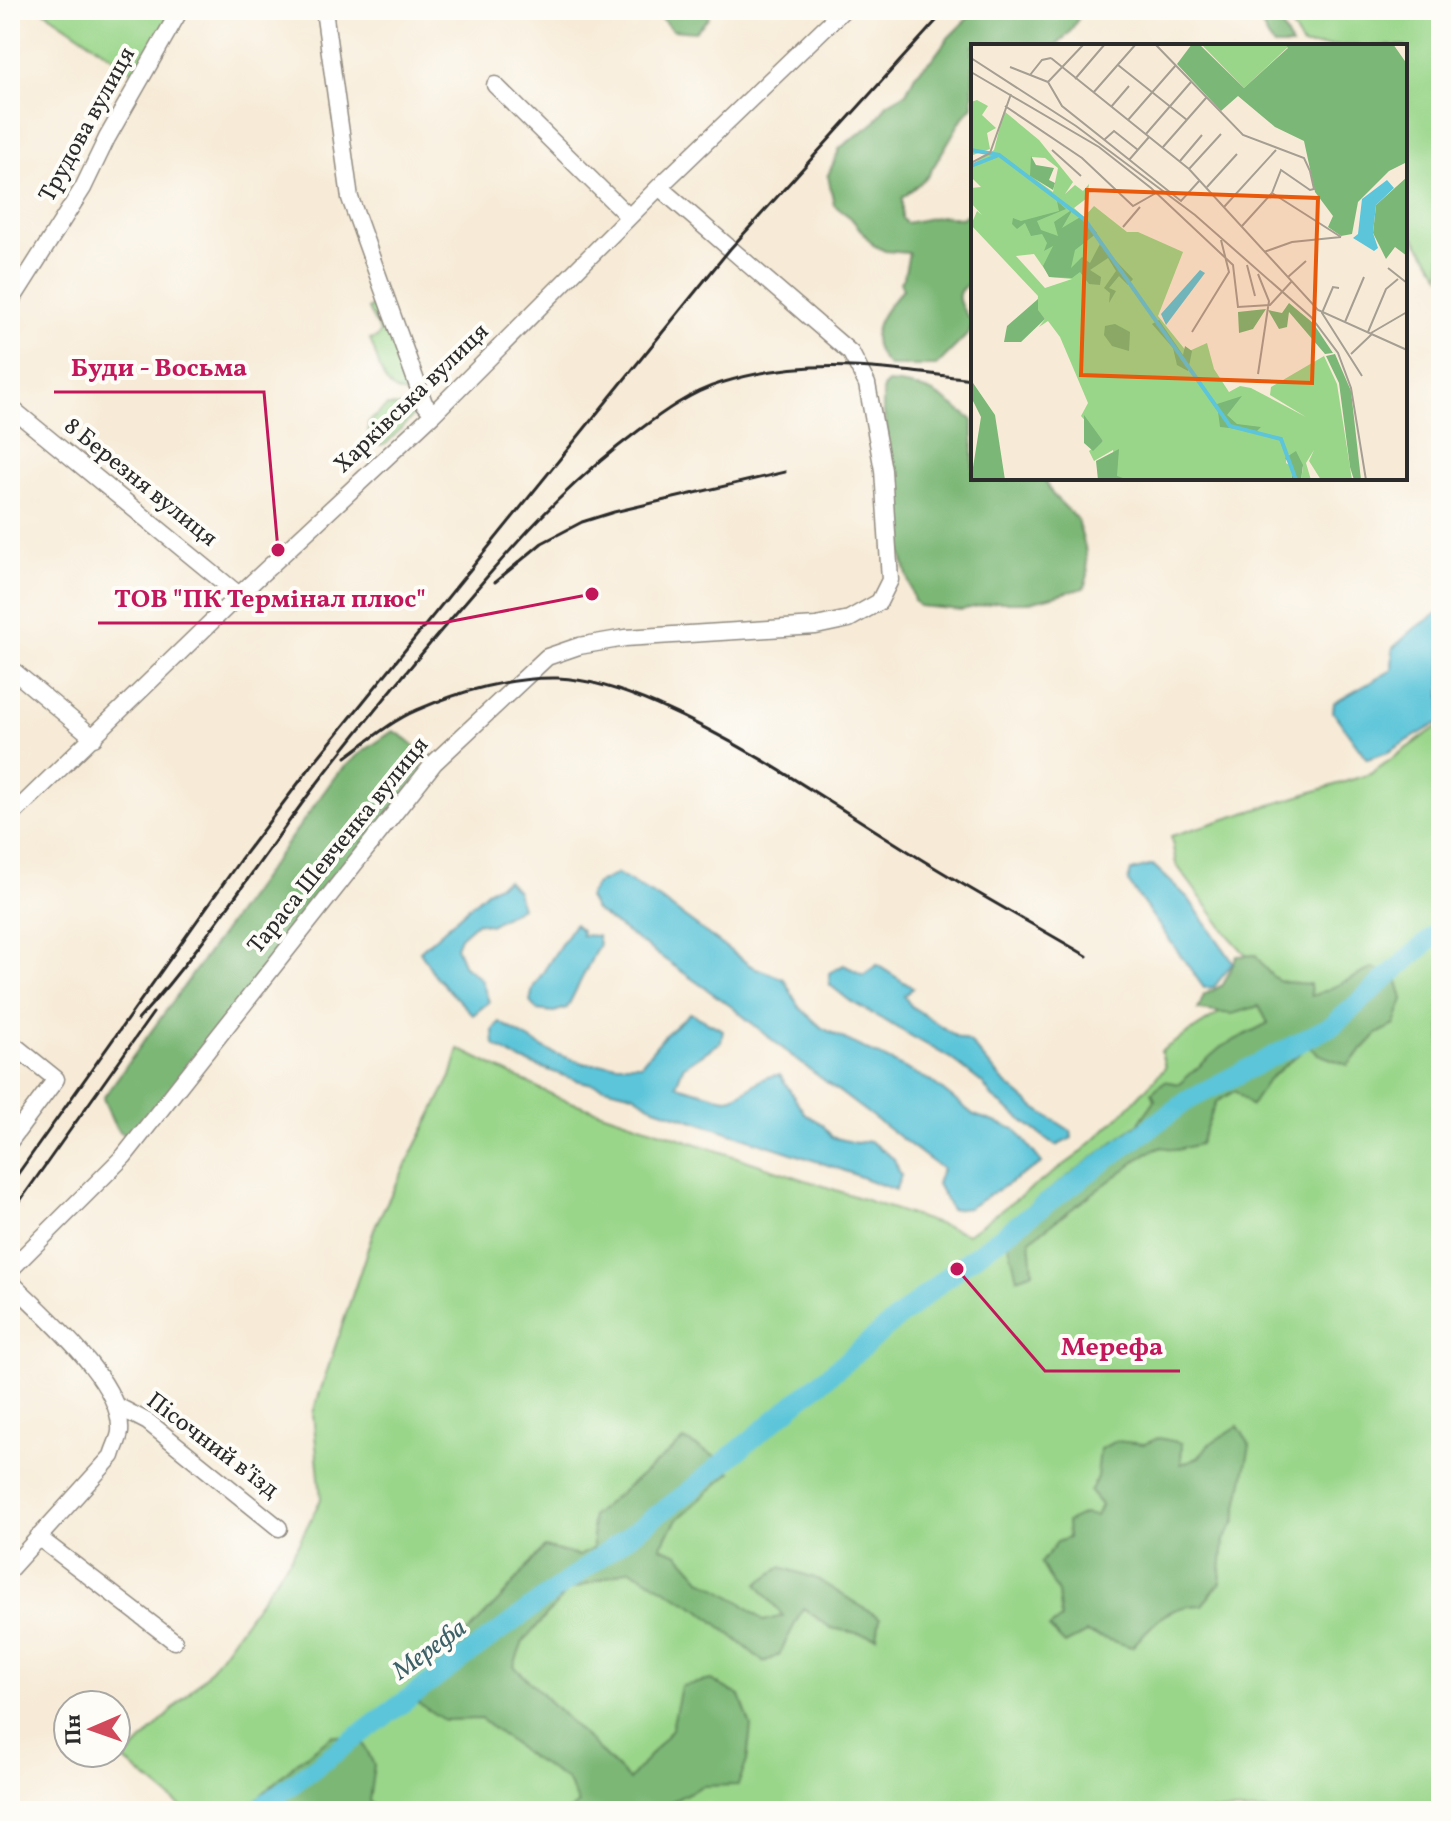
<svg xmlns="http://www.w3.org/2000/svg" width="1451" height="1821" font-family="Vollkorn,serif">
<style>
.green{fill:#9ad68a;stroke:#62805a;stroke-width:2}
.forest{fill:#7bb776;stroke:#537150;stroke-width:2}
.water{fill:#5cc5d9;stroke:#447882;stroke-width:2}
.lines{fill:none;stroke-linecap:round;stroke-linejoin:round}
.river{stroke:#5cc5d9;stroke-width:20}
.minor-casing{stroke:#918b81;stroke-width:19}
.minor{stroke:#fff;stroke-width:16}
.rail{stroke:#2b2b2b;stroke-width:3}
.labels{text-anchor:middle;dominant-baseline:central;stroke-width:8;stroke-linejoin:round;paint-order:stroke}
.street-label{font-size:24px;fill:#2b2b2b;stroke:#fdfcf7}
.water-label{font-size:26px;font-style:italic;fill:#3c6168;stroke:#fdfcf7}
.inset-river{fill:none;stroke:#5cc5d9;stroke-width:4}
.inset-road{fill:none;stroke:#a59e92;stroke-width:2}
.view{fill:#e8590c;fill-opacity:0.15;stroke:#e8590c;stroke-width:4}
.inset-edge{fill:none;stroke:#2b2b2b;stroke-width:4}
.leader{fill:none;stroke:#c2185b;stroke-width:3}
.callout-dot{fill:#c2185b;stroke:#fdfcf7;stroke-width:3}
.callout-label{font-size:26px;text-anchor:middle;font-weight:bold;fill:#c2185b;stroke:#fdfcf7;stroke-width:8;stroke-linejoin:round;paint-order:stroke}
</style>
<rect width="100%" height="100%" fill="#fdfcf7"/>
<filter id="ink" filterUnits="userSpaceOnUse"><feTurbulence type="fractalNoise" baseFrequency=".0125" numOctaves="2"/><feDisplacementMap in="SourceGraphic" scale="16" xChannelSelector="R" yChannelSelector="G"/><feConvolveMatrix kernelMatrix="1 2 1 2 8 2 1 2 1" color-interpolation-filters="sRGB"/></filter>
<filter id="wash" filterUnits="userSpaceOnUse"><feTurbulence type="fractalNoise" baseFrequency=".006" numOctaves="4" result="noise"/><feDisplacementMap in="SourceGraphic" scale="32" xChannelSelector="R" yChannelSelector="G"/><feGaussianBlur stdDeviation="1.8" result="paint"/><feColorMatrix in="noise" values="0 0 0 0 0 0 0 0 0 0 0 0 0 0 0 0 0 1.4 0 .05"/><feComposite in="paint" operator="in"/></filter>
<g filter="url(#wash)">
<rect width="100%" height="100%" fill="#f7ebd7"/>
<path class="green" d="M43 10H173L136 73Z
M1282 10H1441V275L1405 224V46H1303Z
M378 300 414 393 412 395C378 392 382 365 370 340L377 338 380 332 368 309Z
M387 406 409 407 412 417 386 444 378 445 369 436 368 423Z
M1441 724V1811H186L124 1760 207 1674 292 1556 321 1499 313 1413 376 1224 451 1077 459 1049 559 1098 968 1234 1078 1155 1126 1110 1165 1068 1161 1051 1246 996 1251 960 1229 936 1176 864 1171 836 1370 774Z"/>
<path class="forest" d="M660 10H706L709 18 695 32 672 30 661 18Z
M976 10H1083L1070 32 1056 46H973V106L963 117 928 176 902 198V218L906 223 941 216 962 218 973 209V283C949 290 960 307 971 321L970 332 936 366H889C860 340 882 311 903 289L900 282 904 277 909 253 885 251 873 245 851 218 834 205 828 175 840 148 875 122 887 104 906 93 915 75 934 57 948 38Z
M1253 10H1273L1292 46H1273Z
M888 383C935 387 937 395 973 420V478H1044L1052 494 1077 519 1085 547 1088 575 1084 588 1030 602H996L961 610 919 606 914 601 900 549 898 495 883 408V388Z
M393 731C412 740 422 750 422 771L136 1137C114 1139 111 1116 103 1098L337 774 358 755Z
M1256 955C1275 983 1275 982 1310 984L1311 996C1334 989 1352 977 1374 968L1398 981 1403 999 1395 1025 1377 1034 1348 1065 1318 1054 1308 1046 1268 1080 1251 1106 1235 1091 1216 1102 1200 1144 1177 1150 1162 1147 1147 1153 1030 1240 1033 1272 1017 1278 1004 1224 1138 1124 1155 1100 1152 1092 1165 1081 1179 1084 1221 1047 1268 1023 1259 1006 1232 1014 1198 1010 1204 995 1223 985 1237 956Z
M1238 1426 1250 1445 1235 1522 1224 1540 1220 1583 1202 1605C1165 1606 1156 1621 1132 1647L1086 1633 1065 1644 1049 1628 1061 1619 1058 1593 1041 1563 1057 1542 1068 1538 1067 1522 1084 1514 1096 1516 1101 1505 1090 1492 1097 1477 1100 1449 1116 1441 1144 1444 1159 1438 1182 1443 1181 1464 1199 1457 1208 1445Z
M684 1440 714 1456 731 1472 677 1520 660 1547 679 1554 702 1580 739 1601 764 1621 783 1616 757 1584 781 1567 815 1578 880 1618 877 1637 831 1628 803 1608 779 1655 764 1662 700 1610 630 1569 568 1591 523 1642 514 1666 629 1780 672 1729 681 1686 711 1680 740 1696 751 1726 747 1761 738 1785 702 1786 663 1806 661 1811H569L579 1804 567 1780 530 1757 481 1719 444 1720 419 1704 445 1656 504 1595 544 1547 579 1556 593 1548 592 1516Z
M333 1735 363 1742 374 1765 369 1801 377 1811H244L297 1762Z"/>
<path class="water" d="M1441 611V721L1388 752 1367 759 1333 712 1334 703 1392 670 1393 648 1414 629Z
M1153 865 1188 898 1233 962 1214 987 1204 988 1128 882 1131 871Z
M617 874 660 899 751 966 784 979 799 1007 822 1028 931 1081 974 1115 1015 1129 1042 1163 968 1208 951 1210 937 1184 942 1169 797 1060 732 1007 595 910 588 897 596 884Z
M507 880 517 891 521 907 490 925 477 922 460 937 456 947 464 966 481 979 489 1002 473 1015 435 976 420 951 487 891Z
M574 924 582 931 581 935 597 936 599 944 567 1008 554 1012 537 1010 530 1002 533 988Z
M844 965 863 975 877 965 913 988 904 996 911 1006 957 1037 970 1042 1003 1081 1035 1108 1071 1131 1072 1138 1056 1146 993 1098 982 1083 950 1058 850 1001 830 985 829 973Z
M690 1013 723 1030 721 1042 683 1067 676 1085C688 1087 718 1098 727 1098 746 1097 756 1075 780 1075L805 1114 822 1124 832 1137 856 1143 870 1141 894 1159 901 1176 895 1190 837 1168 655 1108 633 1094 576 1080 518 1059 494 1045 493 1030 499 1022 551 1052 586 1064H641L665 1035Z"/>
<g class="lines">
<path class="river" d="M256 1811 687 1493 957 1269 1188 1100 1333 1025 1441 930"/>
</g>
</g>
<g filter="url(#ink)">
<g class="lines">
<g class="minor-casing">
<path id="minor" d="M324 10 350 198 424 403 433 414
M495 85 629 217
M10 303 83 188 107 138 180 10
M10 407 239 595
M10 668 94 738
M10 817 239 595 433 414 659 187 843 10
M10 1042 56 1079 10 1141
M10 1270 124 1156 434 763 547 657 579 646 625 638 816 626 849 619 879 602 890 580 883 470 867 384 851 353 659 187
M10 1281C43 1315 124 1382 120 1432 119 1440 114 1448 112 1456L10 1569
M115 1405 148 1422 279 1528
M38 1537 174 1641"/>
</g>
<use href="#minor" class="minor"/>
<path class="rail" d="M495 582 542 543 582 522 614 512 785 472
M346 757C368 741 391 721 417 710 460 691 511 677 558 678 591 679 627 692 657 705 750 746 833 805 919 858 974 892 1031 923 1087 956
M138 1020C201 950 251 873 306 798 363 722 424 650 486 578 535 521 578 476 638 431 663 412 691 392 721 383 810 355 884 369 973 379
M10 1185 240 860 312 765 730 249 946 10
M10 1215 153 1013"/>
</g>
</g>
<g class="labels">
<g class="street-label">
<text transform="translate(88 125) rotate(-61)">Трудова вулиця</text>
<text transform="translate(412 399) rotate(-44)">Харківська вулиця</text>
<text transform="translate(140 483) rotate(39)">8 Березня вулиця</text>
<text transform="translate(339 846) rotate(-51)">Тараса Шевченка вулиця</text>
<text transform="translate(212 1446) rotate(37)">Пісочний в’їзд</text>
</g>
<g class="water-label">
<text transform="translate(430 1650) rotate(-36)">Мерефа</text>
</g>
</g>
<g transform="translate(971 44)">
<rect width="436" height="436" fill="#f7ebd7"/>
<path d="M230 0H314L317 3 273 44ZM6 56 17 62 11 71 25 84 16 89 19 105 2 111 0 58ZM33 67 68 96 102 138 94 150 104 141 112 147 118 140 116 154 103 164 113 173 123 162 156 188H167L212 208 187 272 216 308 236 299 243 325 258 348 269 342 280 344 335 373 299 351 300 343 353 312 366 340 381 436H350L338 417 343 406 335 419 340 436H330L332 423 316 409 315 419 323 424 320 436H158L145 433 142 406 123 417 118 407 132 397 110 372 117 359 89 293 77 277 68 283 74 275 66 266 67 252 0 181 6 167 11 171 0 159V144L10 143 0 133V121L23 106ZM60 113 74 114 87 124 82 148 60 132ZM63 210 79 233 101 235 74 244 45 212Z" fill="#9ad68a" fill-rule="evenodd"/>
<path d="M221 0H228L273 44 317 4 314 0H422L436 20V118L418 127 387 158 381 190 370 192 357 183 362 172 344 148 333 97 304 83 267 52 250 67 206 20ZM60 112 65 121 83 124 78 136 84 139 82 146 59 132ZM436 133V212L424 203 415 215 402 189 405 161ZM86 157 95 165 66 177 70 186 87 192 83 178 102 165 91 184 111 172 126 189 104 206 100 224 111 213 119 219 129 200 162 235 157 241 148 232 138 244 145 247 138 259 139 249 133 244 145 227 137 214 119 226 130 233 129 241 118 240 109 228 101 234 78 233 72 222 82 202 73 207 76 199 71 190 60 192 54 179 46 185 41 180 42 174 50 177 88 167ZM67 255V266L74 275 50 298H33L36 282ZM318 259 342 279 362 309 354 310 318 268 316 283 308 285 297 266 311 269ZM295 265 282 285 268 289 267 268ZM188 276 212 311 214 302 221 307 217 327 206 321 202 304 181 280ZM144 280 159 288 158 307 141 302 133 291 134 282ZM364 310 380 347 390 436H383L379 423 368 339 355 312ZM0 336 24 371 34 436H0L10 373 0 353ZM271 352 256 371 266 380 290 383 286 387 249 383 246 360ZM113 371 132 397 122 407 113 399ZM148 405 146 432 158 436H127L125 417ZM325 407 332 421 330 436H320L323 425 314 414Z" fill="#7bb776"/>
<path d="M416 136 423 144 405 161 402 189 407 204 403 207 382 194 387 190 391 155ZM229 226 234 229 195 281 190 270Z" fill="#5cc5d9"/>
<path class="inset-river" d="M0 106 28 111 114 176 259 382 310 395 325 436M0 122 28 111"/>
<path class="inset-road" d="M184 0 272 91 333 114 339 127 343 145 339 146 310 126 301 149 271 182M0 14 105 82 224 171 340 273 367 309 380 344 395 436M80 14 218 125 347 266 436 306M147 21 216 76M39 23 77 38M0 28 128 103 180 144 262 221 267 263 299 261 321 237M59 31 71 16 80 14M104 35 134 0M77 38 91 62 210 157 229 136M77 38 113 0M122 49 165 0M34 62 111 114 162 162 185 149M140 63 158 42M157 76 205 21M175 90 220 38M133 96 143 87 167 106M192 103 235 54M81 106 110 132M158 116 178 93M209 117 231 91M0 119 19 109 40 50M218 125 250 90M236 143 266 110M301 149 370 193M253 163 305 106M152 183 169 163M293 208 321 198 370 193M276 221 284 252M417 224 436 239M287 230 298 257 287 330M317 233 335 217M368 244 362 243 351 269 391 332M374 278 393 233M221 288 258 228 250 196M397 288 415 245 427 235M400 289 436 268M380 310 401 290"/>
<path class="view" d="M116 146 347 154 341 339 110 331Z"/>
<rect width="436" height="436" class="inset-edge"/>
</g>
<path class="leader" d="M278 550L264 392H54M592 594L442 623H98M957 1269L1045 1371H1180"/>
<g class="callout-dot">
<circle cx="278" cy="550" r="8"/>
<circle cx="592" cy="594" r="8"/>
<circle cx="957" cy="1269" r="8"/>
</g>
<g class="callout-label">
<text x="159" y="376">Буди - Восьма</text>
<text x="270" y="607">ТОВ "ПК Термінал плюс"</text>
<text x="1112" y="1355">Мерефа</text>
</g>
<rect width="1451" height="1821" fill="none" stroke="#fdfcf7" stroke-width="40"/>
<g transform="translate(92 1729) rotate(268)"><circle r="38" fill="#fdfcf7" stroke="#a9a8a5" stroke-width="2"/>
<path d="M0-6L14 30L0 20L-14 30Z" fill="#d1495b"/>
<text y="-12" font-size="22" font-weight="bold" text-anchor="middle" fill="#2b2b2b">Пн</text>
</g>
</svg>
